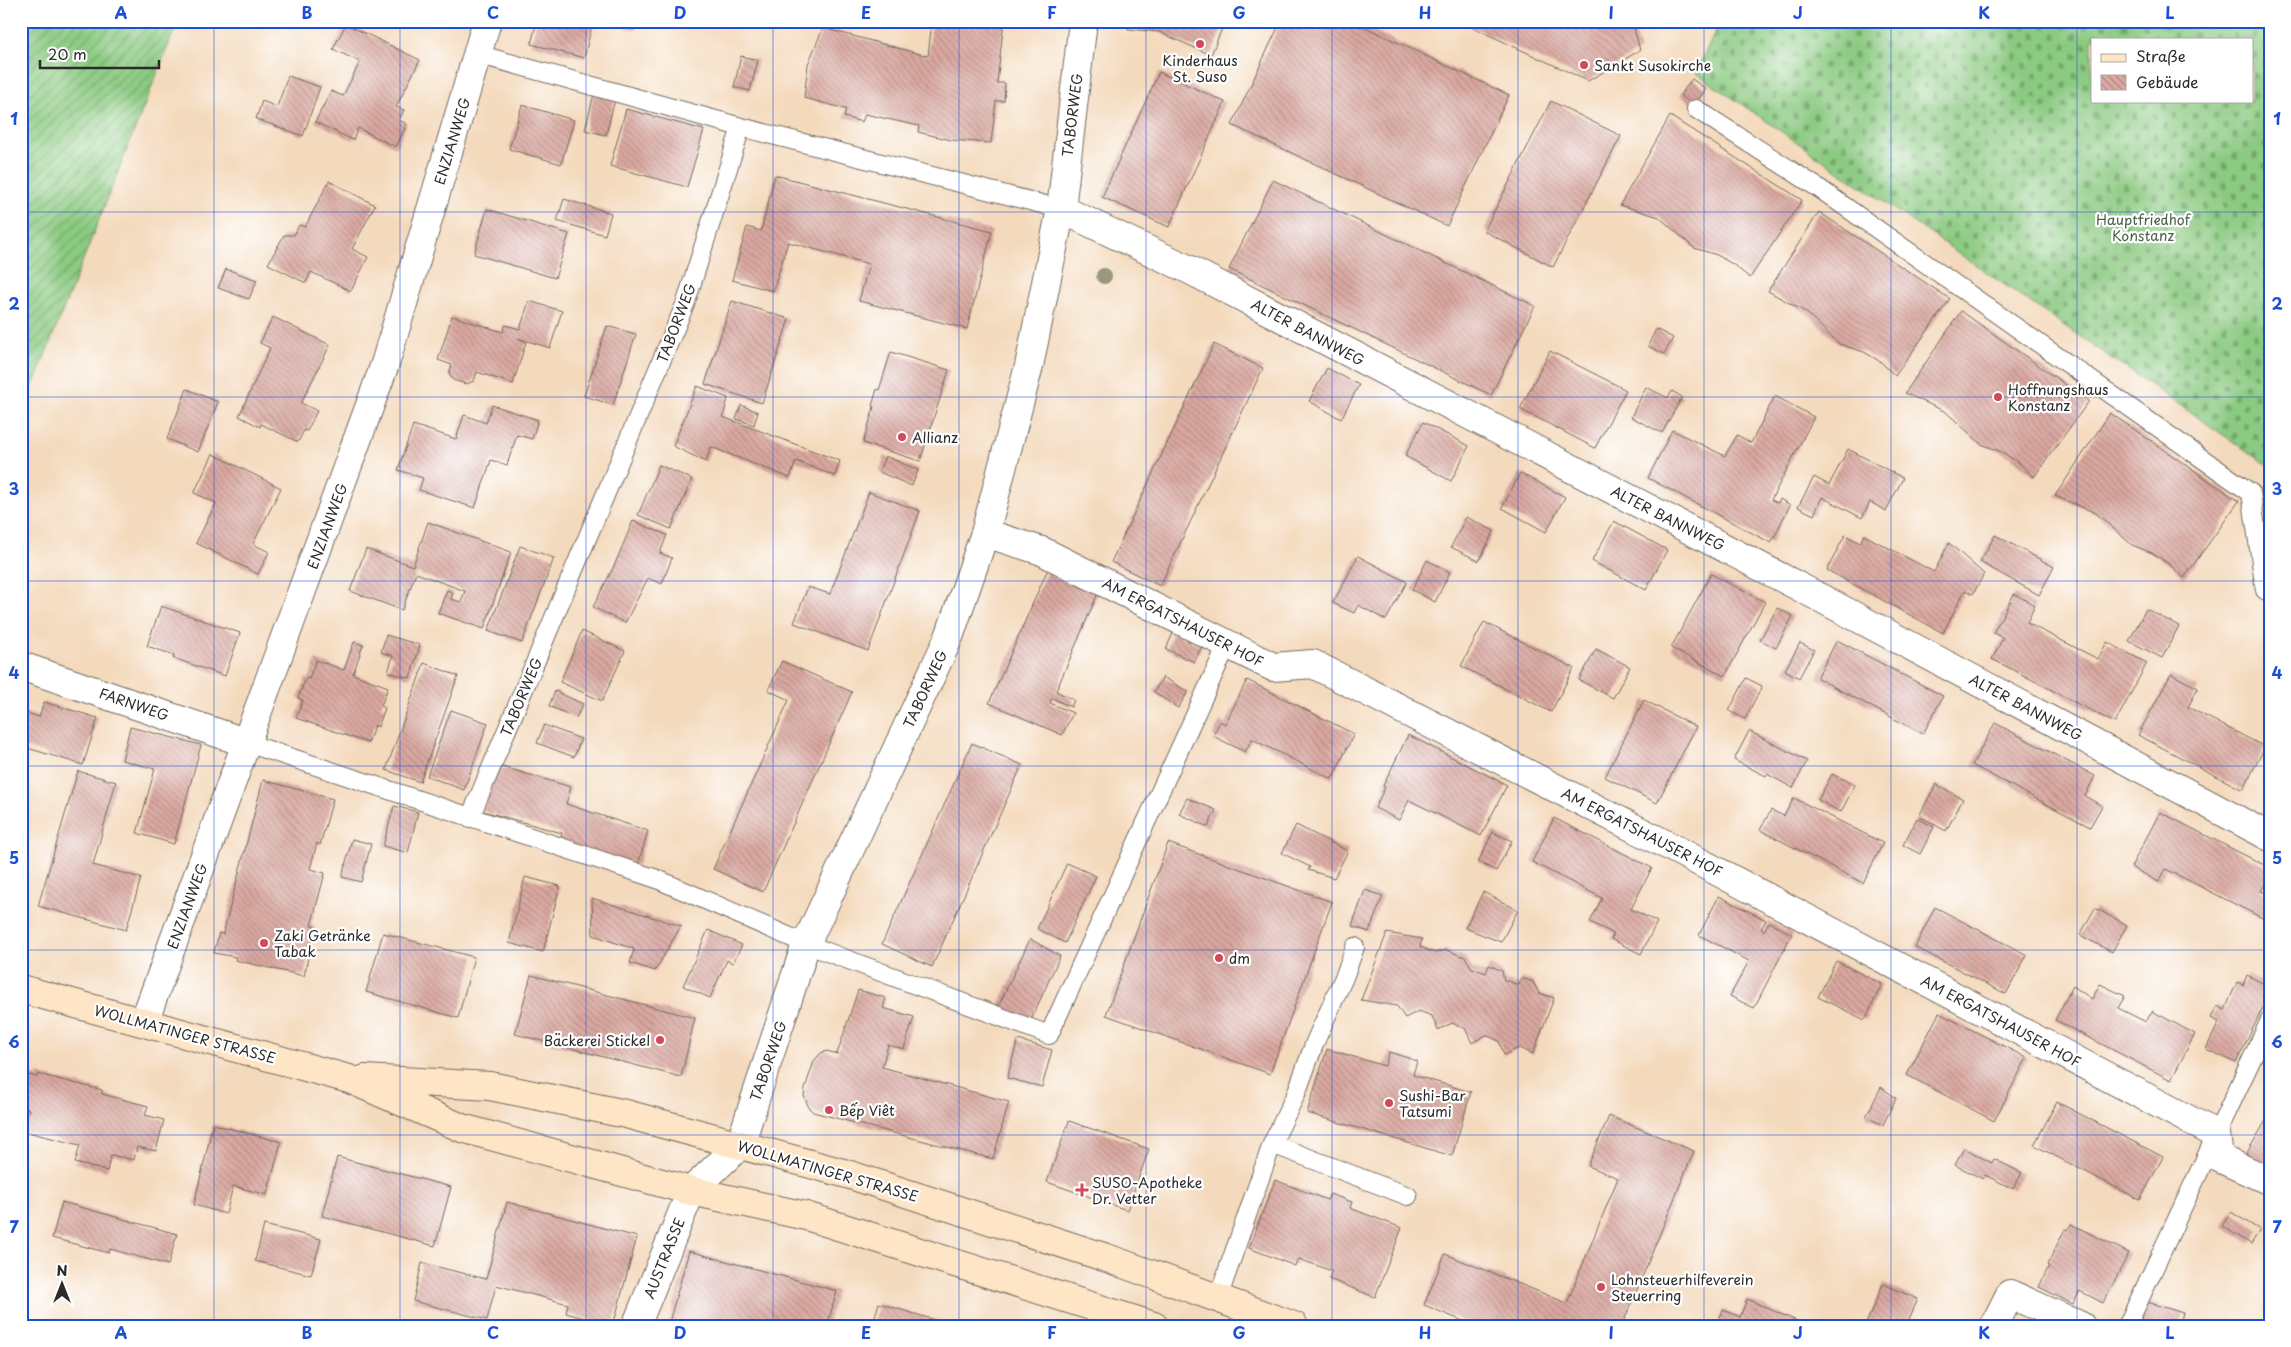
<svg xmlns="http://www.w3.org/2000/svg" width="2291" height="1347" font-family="'Playpen Sans',sans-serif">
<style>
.cemetery{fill:url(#cemetery-stones);stroke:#5b7a56;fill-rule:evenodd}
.garden{fill:url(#garden-furrows);stroke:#5b7a56}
.building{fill:url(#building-back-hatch)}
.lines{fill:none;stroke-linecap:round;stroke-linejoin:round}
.service-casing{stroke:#71685e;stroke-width:20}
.minor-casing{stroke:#71685e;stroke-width:30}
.secondary-casing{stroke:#71685e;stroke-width:30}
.service{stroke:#fff;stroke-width:18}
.minor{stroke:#fff;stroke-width:28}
.secondary{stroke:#fde5c5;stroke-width:28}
.tree{fill:#98997d}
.grid{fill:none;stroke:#1d4ed8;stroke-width:1;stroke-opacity:0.55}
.poi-dot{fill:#d1495b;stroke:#fff;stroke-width:2}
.labels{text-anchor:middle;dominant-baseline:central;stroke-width:4.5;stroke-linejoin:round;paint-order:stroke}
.poi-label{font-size:14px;fill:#2b2b2b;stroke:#fff;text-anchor:start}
.street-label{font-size:14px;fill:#2b2b2b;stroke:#fff}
.park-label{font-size:14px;fill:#4d6349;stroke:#fff}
.neatline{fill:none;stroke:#1d4ed8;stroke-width:2}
.grid-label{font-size:16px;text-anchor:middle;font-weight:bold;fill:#1d4ed8}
</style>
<defs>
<pattern id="cemetery-stones" width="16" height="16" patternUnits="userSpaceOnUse" patternTransform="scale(1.25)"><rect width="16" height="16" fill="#8bca81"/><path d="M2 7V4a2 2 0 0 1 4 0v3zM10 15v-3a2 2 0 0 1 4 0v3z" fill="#72a46a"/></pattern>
<pattern id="garden-furrows" width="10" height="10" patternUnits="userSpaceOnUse" patternTransform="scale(1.25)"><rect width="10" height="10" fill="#8bca81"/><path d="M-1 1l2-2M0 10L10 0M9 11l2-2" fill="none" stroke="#72a46a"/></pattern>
<pattern id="building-back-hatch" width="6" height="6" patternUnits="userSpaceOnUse" patternTransform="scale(1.25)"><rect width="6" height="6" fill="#daa8a0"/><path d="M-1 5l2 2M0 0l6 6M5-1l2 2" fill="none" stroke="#b18983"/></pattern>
</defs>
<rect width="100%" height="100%" fill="#fff"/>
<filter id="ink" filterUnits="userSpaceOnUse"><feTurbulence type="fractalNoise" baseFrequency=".02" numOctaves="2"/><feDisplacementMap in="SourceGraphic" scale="10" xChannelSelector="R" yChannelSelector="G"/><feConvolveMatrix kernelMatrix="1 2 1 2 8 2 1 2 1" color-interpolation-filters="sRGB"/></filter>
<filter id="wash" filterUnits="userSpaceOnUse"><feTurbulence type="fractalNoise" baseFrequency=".0096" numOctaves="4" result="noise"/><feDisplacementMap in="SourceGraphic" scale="20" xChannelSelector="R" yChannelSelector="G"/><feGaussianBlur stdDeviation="1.12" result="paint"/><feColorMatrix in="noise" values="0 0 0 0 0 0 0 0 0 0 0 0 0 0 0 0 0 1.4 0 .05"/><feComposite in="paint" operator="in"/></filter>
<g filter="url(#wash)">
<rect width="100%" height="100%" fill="#f4dabd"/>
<path class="cemetery" d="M1720 21H2270V467L1696 73ZM2092 39H2252V101H2092Z"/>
<path class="garden" d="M21 21H178L21 416Z"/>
<g id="blocks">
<path class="building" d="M537 21H593L584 58 531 44Z
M606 21H636L634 30Z
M932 21H1004L997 83H1005L1004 101H996L991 143 951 140 918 132 919 126 865 114 862 122 844 117 846 109 804 98 808 64 823 28 928 56Z
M1129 21H1225L1211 55 1159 32 1128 29Z
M1281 21H1352L1509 95 1447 226 1232 125Z
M1459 21H1632L1640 50 1588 81Z
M346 24 420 60 396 107 404 110 399 120 407 124 396 147 358 128 353 140 315 122 331 91 343 96 360 62 333 49Z
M741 56 758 60 750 91 734 87Z
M1159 72 1225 102 1169 227 1102 197Z
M288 76 320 87 303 136 256 119 262 101 277 107Z
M1692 79 1706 89 1694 106 1680 95Z
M594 94 615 99 606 135 585 130Z
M1551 101 1621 136 1553 267 1484 231Z
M522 105 574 120 561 164 509 149Z
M626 109 704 130 687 187 610 166Z
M1670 116 1802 200 1750 278 1734 265 1717 255 1694 248 1659 217 1620 205Z
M775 175 992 231 967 329 859 301 869 264 788 242 773 291 732 280 747 227 761 231Z
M1273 180 1535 306 1491 395 1229 269Z
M329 181 375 205 352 249 368 257 351 291 311 272 306 283 268 264 284 235H294L299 225 305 227Z
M564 199 611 213 605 235 557 221Z
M487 209 569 234 555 278 474 254Z
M1819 212 1950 299 1895 376 1881 362 1864 352 1839 344 1807 313 1768 291Z
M226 269 257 280 249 299 218 288Z
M529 301 562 311 550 348 518 338 526 342 513 384 477 372 474 381 466 384 453 380 449 373 452 365 438 360 452 316 503 332 505 325 520 329Z
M732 301 789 319 762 403 705 384Z
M1961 311 2089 401 2034 477 2019 463 2002 452 1981 444 1946 412 1905 393Z
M273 317 330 345 301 403 317 411 307 431 304 430 298 442 261 424 260 427 239 416 270 348 260 343Z
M607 326 636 334 613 405 584 396Z
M1656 329 1673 338 1664 354 1648 346Z
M1214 344 1263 368 1160 586 1111 562Z
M1550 351 1626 390 1595 448 1520 409Z
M891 352 949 370 920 461 863 443 874 407 872 406 877 389 879 390Z
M1327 368 1359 385 1341 419 1309 401Z
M697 386 728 398 723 417 840 461 835 476 796 461 790 478 711 447 706 462 673 446Z
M1646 387 1668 398 1672 391 1682 397 1662 433 1631 417Z
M187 389 218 402 198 452 167 439Z
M1775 396 1814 417 1771 500 1778 503 1780 499 1790 505 1771 543 1648 478 1672 430 1725 456 1737 435 1751 443Z
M492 405 538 420 532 439 517 435 507 465 491 460 475 508 419 490 423 478 398 470 413 425 456 439 464 415 486 423Z
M741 405 758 412 754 425 736 419Z
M2110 413 2239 501 2184 578 2169 564 2152 553 2132 545 2096 513 2055 496Z
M1423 422 1469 446 1451 481 1405 456Z
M1848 449 1903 478 1886 511 1870 502 1862 518 1822 497 1814 515 1798 507 1814 477 1829 485Z
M213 454 281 488 253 544 269 552 258 574 196 543 216 503 194 493Z
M885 456 918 470 912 486 879 472Z
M659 465 692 479 671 529 638 515Z
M1520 473 1565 497 1546 532 1502 508Z
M869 492 920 511 868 651 794 623 808 587 830 594Z
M1466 517 1494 531 1479 561 1451 547Z
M633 521 667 535 660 553 672 558 662 584 648 578 625 623 593 607 615 564Z
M1614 521 1667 550 1646 590 1592 561Z
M428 522 511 552 484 629 438 613 447 590 453 593 451 599 461 602 465 591 416 573 402 610 350 591 366 549 413 566Z
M1845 535 1860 543 1864 535 1934 572 1949 543 1984 574 1973 594 1965 590 1943 633 1827 570Z
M1995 535 2054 567 2039 595 1980 562Z
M520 546 554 558 522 643 488 631Z
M1358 556 1407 582 1386 620 1358 605 1354 613 1333 603Z
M1427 560 1450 572 1435 602 1412 590Z
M1048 569 1099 591 1056 691 1074 700 1071 707 1052 698 1050 703 1073 713 1062 735 989 703Z
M1711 574 1765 602 1725 676 1671 648Z
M2014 594 2035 605 2027 623 2098 659 2107 642 2147 663 2115 723 1992 659 2003 638 1993 633Z
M161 606 240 633 225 676 173 658 174 655 147 646Z
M1777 608 1793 616 1776 648 1760 640Z
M2146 609 2179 626 2162 658 2129 641Z
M1484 622 1574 668 1551 712 1461 666Z
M582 631 625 651 602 701 560 682Z
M1173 633 1202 646 1194 662 1166 649Z
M386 635 420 645 410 678 388 672 393 656 381 652Z
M1837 640 1943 696 1923 734 1817 678Z
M354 642 363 645 353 674 388 687 381 706 385 708 378 727 375 725 368 743 296 718 303 700 298 698 306 678 309 679 316 660 344 670Z
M1800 643 1814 650 1799 678 1785 670Z
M1596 649 1630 667 1613 698 1579 680Z
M782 661 852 692 763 892 713 869 789 700 768 690Z
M424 663 458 676 420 782 386 770Z
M2171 674 2198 688 2188 707 2265 747 2243 790 2138 735Z
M1163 677 1188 692 1178 708 1154 692Z
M1746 678 1762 686 1745 719 1729 711Z
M1247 680 1354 734 1332 779 1252 739 1245 752 1213 736 1220 721 1225 724Z
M555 691 583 704 576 718 549 706Z
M1644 700 1696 727 1657 803 1605 777Z
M44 702 98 718 83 765 21 746V711L39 717Z
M451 710 488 723 464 790 427 776Z
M1995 723 2095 776 2085 796 2102 806 2090 827 1972 765Z
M544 725 581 739 574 757 537 743Z
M130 727 201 745 174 844 137 833 155 769 122 760Z
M1749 731 1807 761 1793 788 1767 774 1766 776 1734 760Z
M1408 735 1507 785 1481 836 1409 800 1399 820 1375 808 1385 787 1383 786Z
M972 743 1022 765 932 967 882 944Z
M496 765 571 787 566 804 648 831 638 865 560 841 562 833 483 811Z
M78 771 116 782 93 865 141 878 126 930 38 906Z
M1832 774 1855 785 1841 812 1818 800Z
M263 780 333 799 320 845 317 843 310 869 325 873 311 926H315L304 976 235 960 236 957 214 953 219 933 223 934Z
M1936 784 1963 799 1946 831 1919 816Z
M1187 798 1216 810 1208 827 1179 814Z
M1794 798 1883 843 1863 883 1760 830 1771 810 1784 816Z
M394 806 418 812 408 853 383 846Z
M2160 812 2270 868V875L2261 891 2270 895V922L2166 869 2159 882 2131 867Z
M1554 818 1652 868 1631 909 1657 922 1641 954 1611 939 1614 934 1590 922 1602 898 1532 862Z
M1917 818 1934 827 1920 854 1903 845Z
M1296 825 1348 851 1334 878 1308 870 1310 867 1282 853Z
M1493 832 1512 841 1496 871 1478 862Z
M352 839 371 844 361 882 342 877Z
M1168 843 1332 902 1270 1074 1106 1015Z
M1067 863 1096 876 1065 943 1037 929Z
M525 877 560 886 543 952 509 943Z
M1365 890 1383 896 1369 932 1352 926Z
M1483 892 1518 910 1501 942 1465 928Z
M1719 896 1766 920 1761 929 1764 931 1769 922 1792 934 1754 1008 1730 996 1749 961 1699 935Z
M592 898 681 926 655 971 630 963 634 949 593 935Z
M1935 907 2027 955 2006 994 1915 947Z
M2095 908 2127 925 2112 952 2080 935Z
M708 930 742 945 733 963 727 960 710 998 683 986Z
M383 933 474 957 458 1018 366 992Z
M1387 933 1422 939 1420 947 1435 953 1446 950 1465 957 1472 968 1486 973 1489 965 1502 971 1504 980 1519 985 1522 978 1533 982 1539 993 1554 998 1533 1054 1519 1048 1504 1055 1499 1041 1486 1035 1472 1043 1465 1028 1452 1023 1438 1030 1432 1016 1419 1011 1405 1018 1397 1006 1361 1000Z
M1030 939 1060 956 1030 1022 997 1009Z
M1836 961 1882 984 1865 1020 1818 997Z
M531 975 695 1018 681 1077 515 1034Z
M2247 975 2270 987V993L2236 1063 2206 1049 2219 1022 2211 1018 2217 1006 2225 1010 2237 982 2243 985Z
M2100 984 2125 996 2118 1008 2146 1022 2152 1011 2195 1034 2171 1080 2055 1020 2073 986 2092 999Z
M858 990 886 998 883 1008 914 1017 904 1049 888 1045 882 1067 1009 1102 993 1159 813 1112 809 1108 804 1096 805 1088 814 1061 821 1053 827 1051 837 1054Z
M1939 1013 2027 1058 1994 1121 1907 1075Z
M1018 1040 1052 1050 1042 1087 1007 1078Z
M1327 1049 1385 1066 1389 1052 1417 1061 1413 1075 1471 1092 1452 1156 1307 1113Z
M21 1073 37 1077 38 1074 102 1090V1094L148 1106 145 1115 164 1120 156 1151 137 1147 134 1160 111 1155 107 1171 75 1163 80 1145 23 1131 29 1109 21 1107Z
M1881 1087 1896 1098 1883 1125 1866 1117Z
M2057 1102 2163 1157 2140 1200 2034 1145Z
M2270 1114V1167L2245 1156Z
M1609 1116 1694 1151 1622 1326H1475L1424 1305 1445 1254 1567 1303 1618 1178 1588 1166Z
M1069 1121 1149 1149 1127 1210 1047 1182Z
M213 1124 281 1142 267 1195 233 1186 226 1214 194 1205Z
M1964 1148 1992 1163 1994 1159 2022 1173 2013 1189 1985 1175 1983 1179 1955 1165Z
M337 1157 451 1187 435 1246 322 1216Z
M1275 1180 1327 1200 1330 1194 1352 1202 1350 1208 1402 1228 1375 1297 1329 1279 1332 1271 1299 1259 1295 1266 1249 1248Z
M62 1202 177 1234 168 1265 110 1249 109 1253 52 1238Z
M507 1202 637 1237 613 1326 566 1313 568 1304 496 1285 487 1320 413 1301 422 1263 486 1279Z
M2231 1212 2260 1230 2251 1244 2222 1226Z
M2071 1224 2129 1253 2103 1303 2080 1291 2073 1304 2039 1287 2049 1266 2047 1265 2065 1229 2068 1230Z
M264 1225 321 1239 311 1275 255 1261Z
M689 1251 837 1291 827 1326H668Z
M1883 1284 1918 1299 1906 1326H1865Z
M1747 1299 1808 1326H1716L1723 1310 1740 1317Z
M2147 1302 2183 1313 2179 1326H2139Z
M879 1303 948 1324 953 1326H872Z"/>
</g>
</g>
<g filter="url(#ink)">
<use href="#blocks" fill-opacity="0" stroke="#71685e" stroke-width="1"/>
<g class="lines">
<g class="service-casing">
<path id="service" d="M477 54 741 127
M1696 109 1820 189 2251 493 2265 590 2270 593
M247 743 657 879 806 944 1049 1035 1227 645
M470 818 686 302 741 127 1061 209
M1272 1144 1296 1094 1315 1042 1345 975 1355 947
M1218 1298 1272 1144 1408 1196
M2127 1326 2270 1020"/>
</g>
<g class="minor-casing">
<path id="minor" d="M1061 209 1190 270 1813 594 2270 837
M985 533 1042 551 1273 667 1313 664 1671 847 2216 1134 2219 1158 2270 1181
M21 666 247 743
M144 1022 385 364 487 21
M636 1326 691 1191 740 1145 806 944 949 637 985 533 1029 366 1061 209 1083 21
M1994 1326 2010 1294 2081 1326"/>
</g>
<g class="secondary-casing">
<path id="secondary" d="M21 989 349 1079 462 1128 691 1191 806 1216 1154 1326
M365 1079 490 1086 626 1114 847 1174 1107 1258 1294 1326"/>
</g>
<use href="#service" class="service"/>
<use href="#minor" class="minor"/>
<use href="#secondary" class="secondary"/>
</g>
<circle class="tree" cx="1104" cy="276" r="8"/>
</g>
<path class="grid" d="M214 21V1326M400 21V1326M586 21V1326M773 21V1326M959 21V1326M1146 21V1326M1332 21V1326M1518 21V1326M1704 21V1326M1891 21V1326M2077 21V1326M21 212H2270M21 397H2270M21 581H2270M21 766H2270M21 950H2270M21 1135H2270"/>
<g class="poi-dot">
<circle cx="1200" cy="44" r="5"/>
<circle cx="1584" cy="65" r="5"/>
<circle cx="1998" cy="397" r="5"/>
<circle cx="902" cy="437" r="5"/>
<circle cx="264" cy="943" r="5"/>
<circle cx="1219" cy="958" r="5"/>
<circle cx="660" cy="1040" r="5"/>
<circle cx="1389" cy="1103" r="5"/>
<circle cx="829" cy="1110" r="5"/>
<path d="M1079.5 1182.5h5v5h5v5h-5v5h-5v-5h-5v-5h5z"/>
<circle cx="1601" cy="1287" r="5"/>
</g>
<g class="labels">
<g class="poi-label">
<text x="1200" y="60" text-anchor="middle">Kinderhaus<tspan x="1200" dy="16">St. Suso</tspan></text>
<text x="1594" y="65">Sankt Susokirche</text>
<text x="2008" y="389">Hoffnungshaus<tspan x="2008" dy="16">Konstanz</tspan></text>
<text x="912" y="437">Allianz</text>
<text x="274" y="935">Zaki Getränke<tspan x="274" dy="16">Tabak</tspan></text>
<text x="1229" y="958">dm</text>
<text x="650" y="1040" text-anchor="end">Bäckerei Stickel</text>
<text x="1399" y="1095">Sushi-Bar<tspan x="1399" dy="16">Tatsumi</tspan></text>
<text x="839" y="1110">Bếp Viêt</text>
<text x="1092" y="1182">SUSO-Apotheke<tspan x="1092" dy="16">Dr. Vetter</tspan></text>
<text x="1611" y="1279">Lohnsteuerhilfeverein<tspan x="1611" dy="16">Steuerring</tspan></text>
</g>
<g class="street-label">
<text transform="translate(1072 115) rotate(-83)">TABORWEG</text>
<text transform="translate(452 141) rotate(-73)">ENZIANWEG</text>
<text transform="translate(676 323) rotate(-69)">TABORWEG</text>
<text transform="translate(1308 332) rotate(28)">ALTER BANNWEG</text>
<text transform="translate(1668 518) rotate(27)">ALTER BANNWEG</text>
<text transform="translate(327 526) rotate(-70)">ENZIANWEG</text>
<text transform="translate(1183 622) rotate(27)">AM ERGATSHAUSER HOF</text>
<text transform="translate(925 689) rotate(-65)">TABORWEG</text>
<text transform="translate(521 697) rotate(-67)">TABORWEG</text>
<text transform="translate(134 704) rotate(19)">FARNWEG</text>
<text transform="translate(2026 707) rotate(28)">ALTER BANNWEG</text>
<text transform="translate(1642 832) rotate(27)">AM ERGATSHAUSER HOF</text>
<text transform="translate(187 906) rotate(-70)">ENZIANWEG</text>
<text transform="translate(2001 1021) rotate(28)">AM ERGATSHAUSER HOF</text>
<text transform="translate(185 1034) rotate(15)">WOLLMATINGER STRASSE</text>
<text transform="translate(768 1061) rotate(-71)">TABORWEG</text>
<text transform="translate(828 1171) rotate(16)">WOLLMATINGER STRASSE</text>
<text transform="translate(664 1258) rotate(-68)">AUSTRASSE</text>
</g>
<g class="park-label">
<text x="2143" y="219">Hauptfriedhof<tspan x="2143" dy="16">Konstanz</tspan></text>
</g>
</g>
<rect width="2291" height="1347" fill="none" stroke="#fff" stroke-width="55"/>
<rect x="2091" y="38" width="162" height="65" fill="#ffffff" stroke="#aaaaaa"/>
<rect x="2101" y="54" width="25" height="8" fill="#fde5c5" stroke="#aaaaaa"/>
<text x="2136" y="62" font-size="15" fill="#2b2b2b">Straße</text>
<rect x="2101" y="75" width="25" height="15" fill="url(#building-back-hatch)" stroke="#aaaaaa"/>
<text x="2136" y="88" font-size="15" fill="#2b2b2b">Gebäude</text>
<g transform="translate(62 1284)" stroke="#ffffff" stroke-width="4" paint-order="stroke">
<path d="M0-4L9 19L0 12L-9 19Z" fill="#2b2b2b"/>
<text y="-8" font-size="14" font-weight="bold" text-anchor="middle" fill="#2b2b2b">N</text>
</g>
<path d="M40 60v8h119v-8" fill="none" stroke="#2b2b2b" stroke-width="2.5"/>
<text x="48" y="60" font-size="15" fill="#2b2b2b" stroke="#ffffff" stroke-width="4" paint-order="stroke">20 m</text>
<rect x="28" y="28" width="2236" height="1292" class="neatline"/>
<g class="grid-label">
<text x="121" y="19">A</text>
<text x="307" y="19">B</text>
<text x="493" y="19">C</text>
<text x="680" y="19">D</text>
<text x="866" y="19">E</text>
<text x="1052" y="19">F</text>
<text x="1239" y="19">G</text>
<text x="1425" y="19">H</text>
<text x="1611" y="19">I</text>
<text x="1798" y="19">J</text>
<text x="1984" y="19">K</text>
<text x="2170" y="19">L</text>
<text x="14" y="125">1</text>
<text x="2277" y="125">1</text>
<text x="14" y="310">2</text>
<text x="2277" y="310">2</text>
<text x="14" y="495">3</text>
<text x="2277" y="495">3</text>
<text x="14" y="679">4</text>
<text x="2277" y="679">4</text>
<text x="14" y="864">5</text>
<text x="2277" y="864">5</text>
<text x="14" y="1048">6</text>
<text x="2277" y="1048">6</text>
<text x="14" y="1233">7</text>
<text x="2277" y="1233">7</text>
<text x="121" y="1339">A</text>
<text x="307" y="1339">B</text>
<text x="493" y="1339">C</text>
<text x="680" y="1339">D</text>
<text x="866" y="1339">E</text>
<text x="1052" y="1339">F</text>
<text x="1239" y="1339">G</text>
<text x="1425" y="1339">H</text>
<text x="1611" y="1339">I</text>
<text x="1798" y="1339">J</text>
<text x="1984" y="1339">K</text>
<text x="2170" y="1339">L</text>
</g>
</svg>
